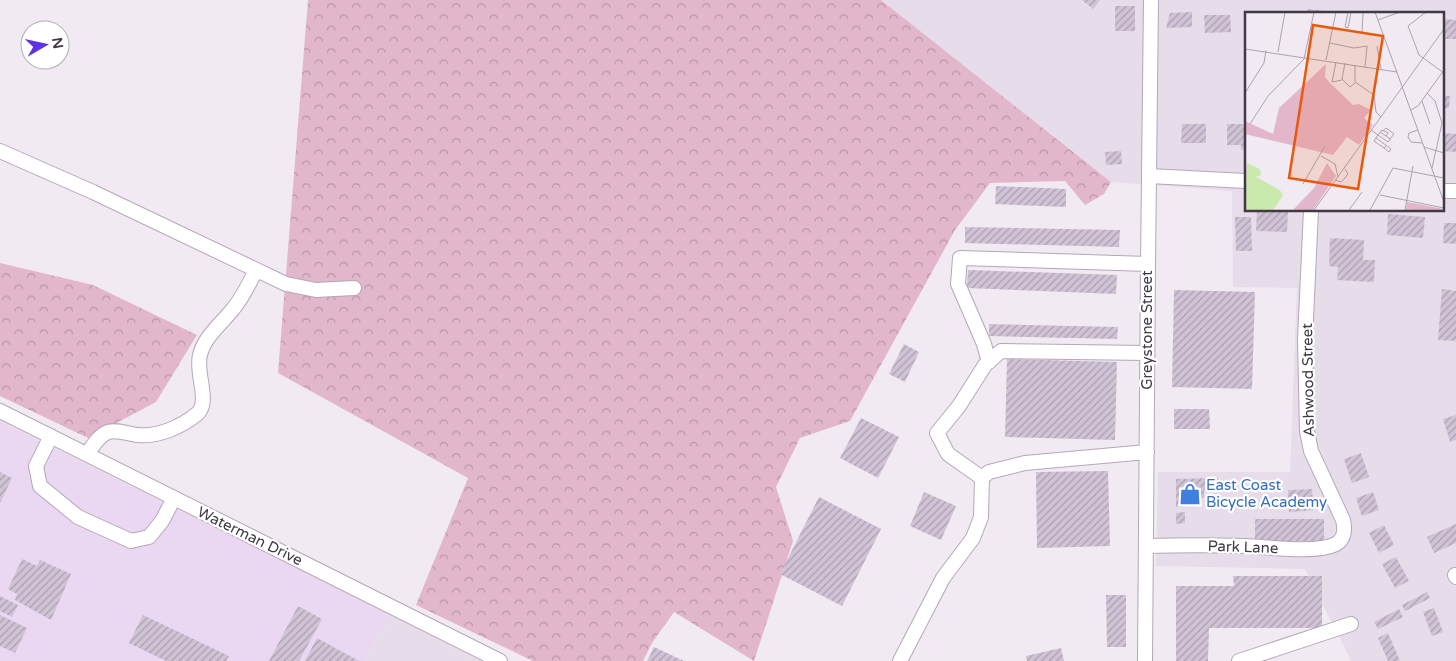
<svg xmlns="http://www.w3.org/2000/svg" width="1456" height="661" font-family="'Varela Round',sans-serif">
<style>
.residential{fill:#e7dcea;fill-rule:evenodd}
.commercial{fill:#ead8f2}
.forest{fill:url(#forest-crowns)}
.building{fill:url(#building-hatch)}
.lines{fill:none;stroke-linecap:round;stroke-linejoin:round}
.minor-casing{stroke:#b4a7b8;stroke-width:16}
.minor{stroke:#fff;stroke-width:14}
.labels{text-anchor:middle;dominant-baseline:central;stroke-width:4.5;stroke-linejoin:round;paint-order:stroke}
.street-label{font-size:15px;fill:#423946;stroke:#fff}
.shop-label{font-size:15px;fill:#366cbe;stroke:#fff;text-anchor:start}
.inset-road{fill:none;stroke:#aba3ae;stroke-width:1}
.view{fill:#e8590c;fill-opacity:0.15;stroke:#e8590c;stroke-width:2.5}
.inset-edge{fill:none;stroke:#423946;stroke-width:2.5}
</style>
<defs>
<pattern id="forest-crowns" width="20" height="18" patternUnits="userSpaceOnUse" patternTransform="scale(1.25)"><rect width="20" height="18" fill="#e3b7cb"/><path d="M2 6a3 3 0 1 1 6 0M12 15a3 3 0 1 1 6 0" fill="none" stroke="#ba96a7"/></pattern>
<pattern id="building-hatch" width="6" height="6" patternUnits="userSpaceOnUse" patternTransform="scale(1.25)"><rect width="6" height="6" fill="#d1c3d6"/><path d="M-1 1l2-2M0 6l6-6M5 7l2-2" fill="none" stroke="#ab9faf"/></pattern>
</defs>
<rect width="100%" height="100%" fill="#f1eaf3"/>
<path class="residential" d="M881 0H1456V661H1351L1305 569 1156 566 1158 472H1290L1297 288 1233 287 1232 191 1111 182ZM1246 14H1442V210H1246Z
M390 615 481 661H364Z"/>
<path class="commercial" d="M0 421 390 615 364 661H0Z"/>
<path class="forest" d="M308 0H881L1111 182 1104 194 1085 205 1065 181 990 183 955 230 850 421 800 438 776 487 793 541 754 661 674 612 652 643 643 661H533L416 605 468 478 278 373Z
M0 263 93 285 197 335 156 402 88 438 0 396Z"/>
<path class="building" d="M1082 0H1100L1093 9Z
M1115 6H1135V31H1115Z
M1307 9 1327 11V14H1307Z
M1192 12V27L1166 28 1170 13Z
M1204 15H1230L1231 32 1205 33Z
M1443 19 1456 20V39H1442Z
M1442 96H1450L1449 108H1442Z
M1182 124H1206V143H1181Z
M1227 124H1246V150H1241V145H1227Z
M1442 133 1456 134V152L1442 151Z
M1121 151 1122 164 1106 165 1105 152Z
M996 186 1066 189V207L995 204Z
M1257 210 1288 211 1287 232 1256 231Z
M1388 214 1425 217 1423 238 1387 235Z
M1235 217H1251L1252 251H1236Z
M1444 223H1456V244L1443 243Z
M965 227 1120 230 1119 247 965 243Z
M1330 238 1364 240 1363 260H1375L1374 282 1337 280 1338 267 1329 266Z
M968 270 1117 275 1116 294 967 288Z
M1442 289 1456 291V341L1438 340Z
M1174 290 1255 292 1252 389 1172 387Z
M989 324 1118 327 1117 339 989 336Z
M904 344 919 352 905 382 889 374Z
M1007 359 1117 362 1115 440 1005 437Z
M1174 409H1209L1210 429H1174Z
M1456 415V440L1450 442 1443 419Z
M861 418 899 437 878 478 840 458Z
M1361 453 1369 477 1352 483 1344 459Z
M1108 471 1110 546 1037 548 1036 472Z
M0 472 12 478 0 503Z
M1218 478V490H1204V498H1196V506L1176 507V479Z
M1312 489 1313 510 1289 512 1288 490Z
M924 492 956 506 941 540 910 526Z
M1373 492 1379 510 1362 516 1356 498Z
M819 497 881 529 842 606 780 574Z
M1185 512V523L1176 524V513Z
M1255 519H1324V541H1255Z
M1456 524V543L1434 553 1427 537Z
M1384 525 1394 545 1379 553 1369 533Z
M1396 557 1409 581 1395 588 1382 564Z
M22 559 37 566 40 560 71 574 51 620 15 600 17 594 8 589Z
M1233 576H1322V628H1209L1208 661H1176V586H1234Z
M1427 592 1430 598 1405 611 1402 605Z
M1106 595H1126V647H1107Z
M0 596 18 605 12 617 0 611Z
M298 606 322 619 299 661H269Z
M1434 608 1443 632 1432 636 1423 612Z
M1399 609 1403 617 1378 629 1374 622Z
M0 615 27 628 15 653 0 646Z
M143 615 229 656 226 661H166L129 643Z
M1388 633 1400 661H1388L1378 638Z
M317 638 359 661H305Z
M654 647 684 661H647Z
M1061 648 1064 661H1027L1026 656Z"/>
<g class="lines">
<g class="minor-casing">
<path id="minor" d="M0 151 93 192 286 284 316 290 354 288
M1149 176 1246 181
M1442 191H1456
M989 362 984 344 958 284 960 258 1148 264
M0 411 500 661
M51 436 36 466 40 486 78 517 131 541 149 537 162 521 174 498
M87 454C93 446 98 436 108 432 118 429 127 434 138 435 158 437 181 427 197 414 211 402 195 373 200 355 204 337 222 323 233 309 243 297 249 284 256 270
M982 478 948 454 937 433 959 406 985 365 1001 351 1147 353
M1147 546C1180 545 1214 545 1247 546 1270 547 1316 554 1336 544 1345 539 1345 528 1343 520L1311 451 1307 431 1305 340 1311 210
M1455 575 1456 577
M900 661 943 578 973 538 981 517 982 478 989 472 1025 463 1147 452
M1145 661 1148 264 1151 0
M1239 661 1351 624"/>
</g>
<use href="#minor" class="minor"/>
</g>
<defs>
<g id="shop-bare" transform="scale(1.725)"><path d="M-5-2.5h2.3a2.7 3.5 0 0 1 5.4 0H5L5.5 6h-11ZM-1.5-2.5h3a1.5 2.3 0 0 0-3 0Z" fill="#3f7fe0" stroke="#fff" stroke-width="2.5" paint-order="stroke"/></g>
</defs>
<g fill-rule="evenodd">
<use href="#shop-bare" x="1190" y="494"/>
</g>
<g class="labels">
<g class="street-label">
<text transform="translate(1147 330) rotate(-90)">Greystone Street</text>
<text transform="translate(1308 380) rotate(-91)">Ashwood Street</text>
<text transform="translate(250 536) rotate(26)">Waterman Drive</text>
<text transform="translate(1243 547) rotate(2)">Park Lane</text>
</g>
<g class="shop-label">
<text x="1206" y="485">East Coast<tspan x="1206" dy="17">Bicycle Academy</tspan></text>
</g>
</g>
<g transform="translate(1245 12)">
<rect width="199" height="199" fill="#f1eaf3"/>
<path d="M81 52 80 65 84 70 108 93 114 92 126 98 119 106 128 113 114 133 102 125 88 143 0 122V109L28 122 34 96ZM82 151 91 164 68 198H48L69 176Z" fill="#e3b7cb"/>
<path d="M162 190 199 197V198H161Z" fill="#e3b7cb"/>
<path d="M2 151 15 157 16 163 11 165 35 178 38 184 28 198H0Z" fill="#cae9ad"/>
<path class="inset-road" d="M103 0 100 15 103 16 106 0M116 0H136M130 0 199 190M181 0 163 14 174 43 199 61M133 8 155 0M117 20 118 1M85 31 109 36 122 34 120 55M132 34 136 57M0 37 152 60M33 40 40 0M81 48 91 0M91 50 87 70 97 68M100 51 97 67 105 75 110 71M110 53V70L129 83 131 100 136 105M0 81 19 51 21 38M182 81 190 89 197 111 187 156M177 89 185 112M166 98 173 94 199 58M5 112 23 84 59 47 69 0M126 118 133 123 129 129 139 136 141 134M173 118 164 121 163 125 166 130 177 131M138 119 141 116 149 122 145 127M135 120 141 124 143 121 137 118 133 123 143 130 145 127 141 124M131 126 146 137 144 140 139 136M179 135 199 141M76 144 90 152 93 165M90 168 96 170 99 167 103 162 100 157M58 172 80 134M135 183 199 196M69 198 199 17M104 198 117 180M125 198 148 156 199 166M160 198 168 154"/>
<path class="view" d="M68 13 138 24 113 177 44 166Z"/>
<rect width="199" height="199" class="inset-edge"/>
</g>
<g transform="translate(45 45) rotate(81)"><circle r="24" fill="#ffffff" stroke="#b3b0b5"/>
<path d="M0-4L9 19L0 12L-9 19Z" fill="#5e31e2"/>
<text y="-8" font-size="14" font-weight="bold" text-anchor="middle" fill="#423946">N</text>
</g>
</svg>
